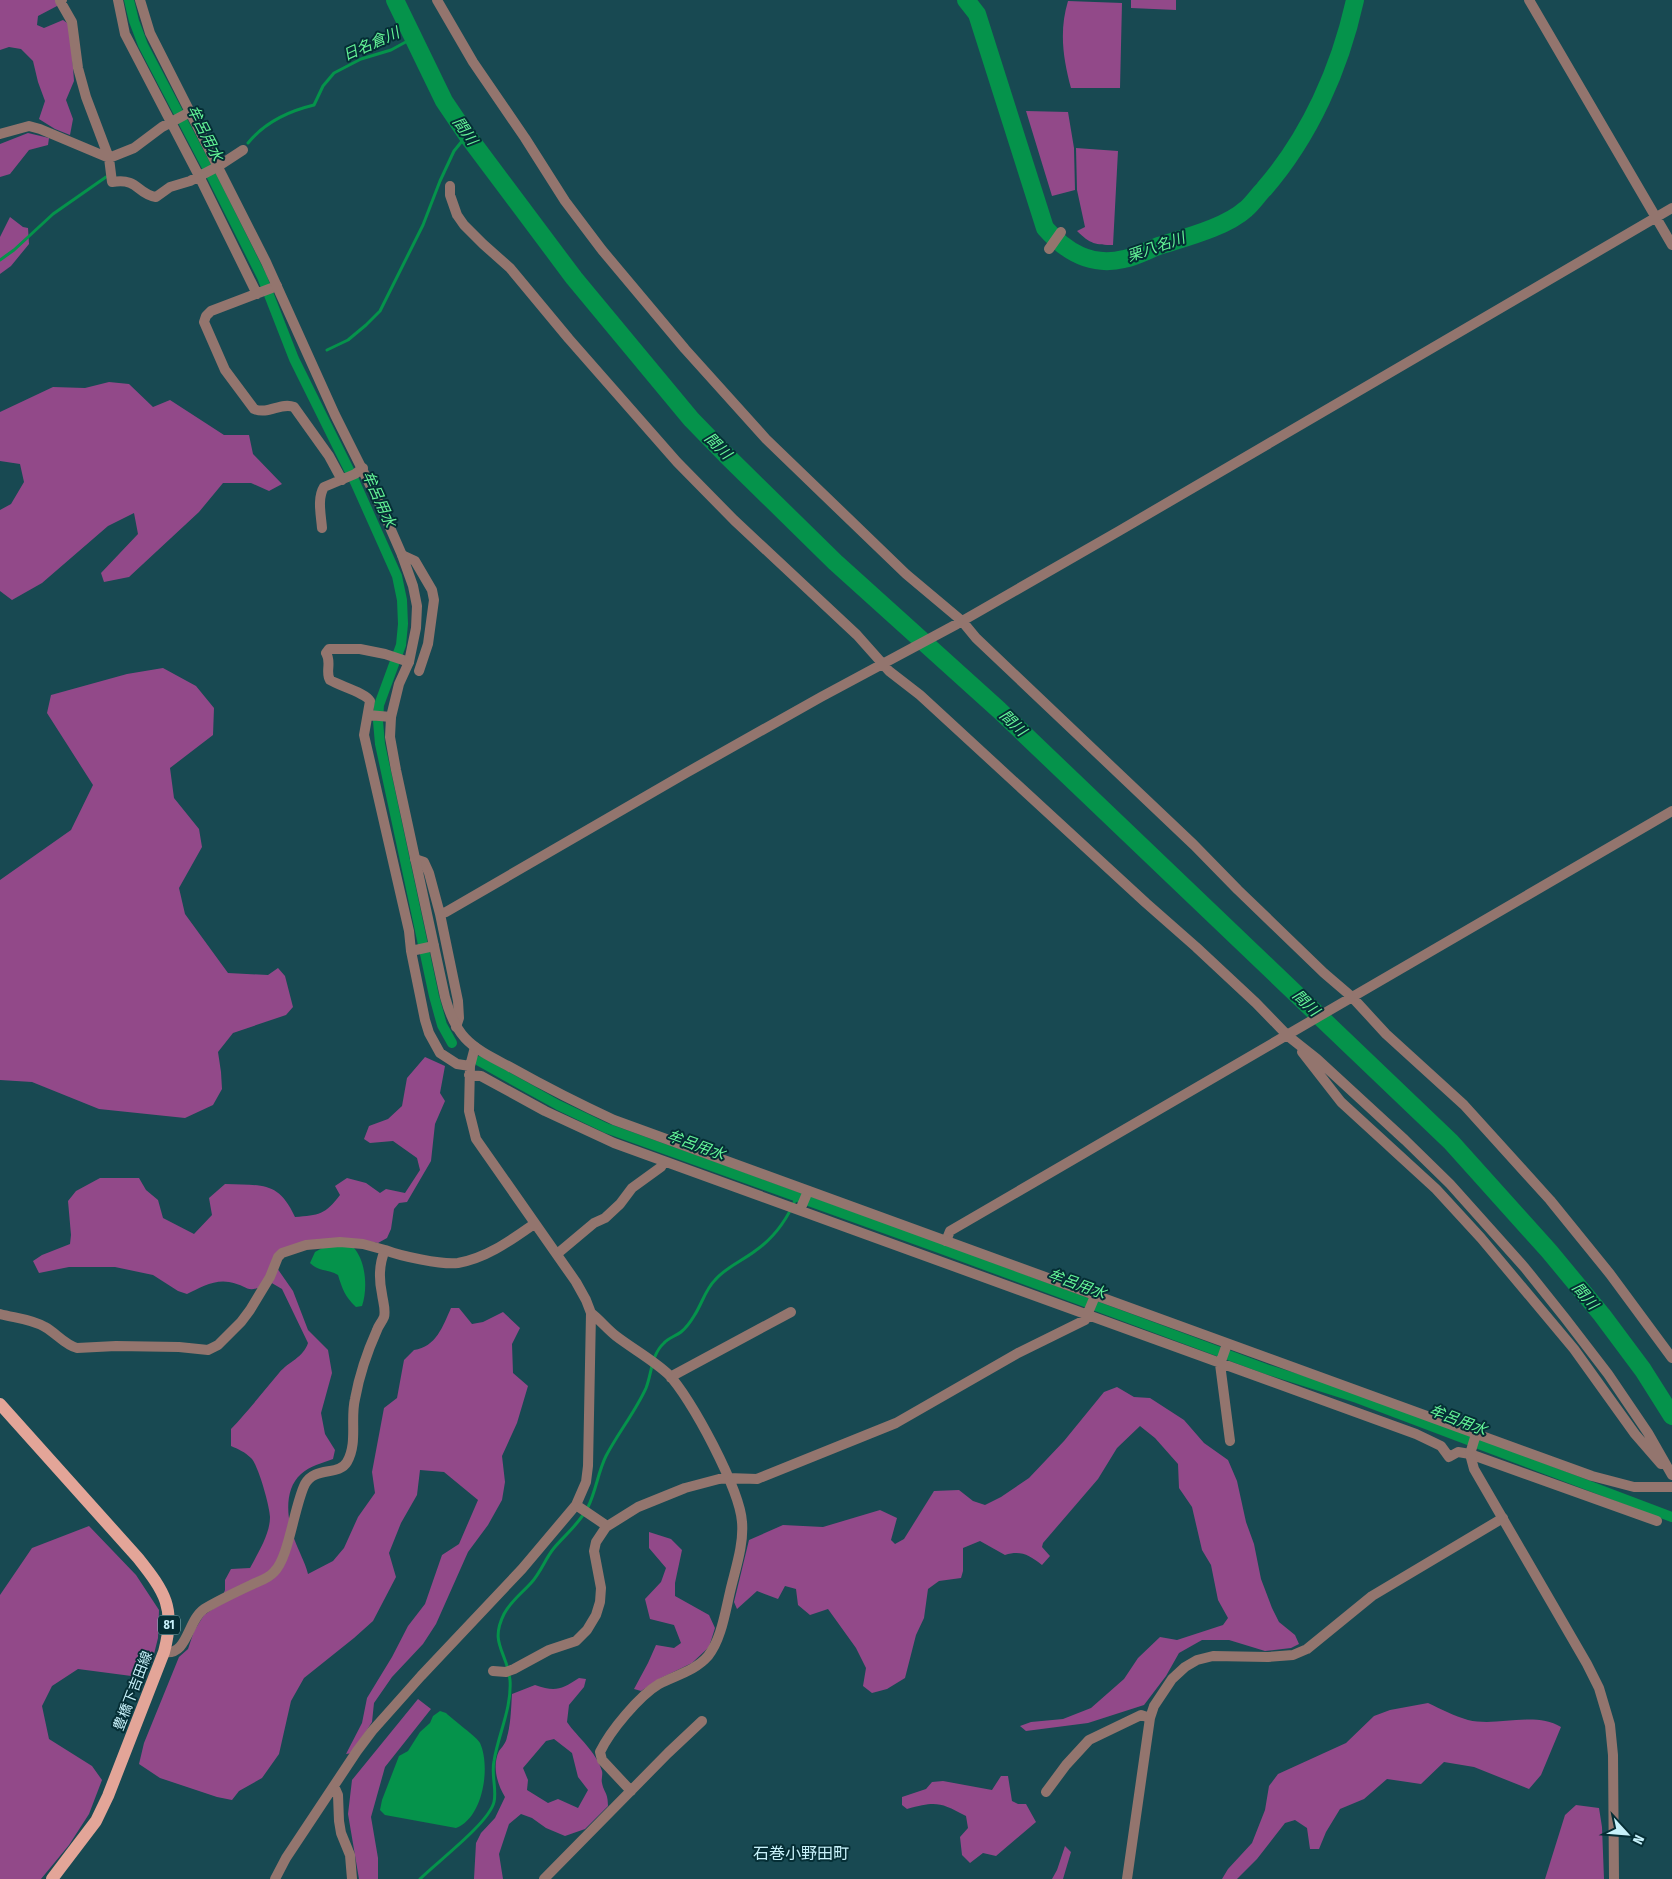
<svg xmlns="http://www.w3.org/2000/svg" width="1672" height="1879" font-family="'Fira Sans Condensed','Noto Sans JP',sans-serif">
<style>
.green{fill:#924989;fill-rule:evenodd}
.water{fill:#05934b}
.lines{fill:none;stroke-linecap:round;stroke-linejoin:round}
.stream{stroke:#05934b;stroke-width:3}
.canal{stroke:#05934b;stroke-width:10}
.river{stroke:#05934b;stroke-width:18}
.minor{stroke:#93756e;stroke-width:10}
.tertiary{stroke:#93756e;stroke-width:10}
.primary{stroke:#e3a598;stroke-width:12}
.labels{text-anchor:middle;dominant-baseline:central;stroke-width:4;stroke-linejoin:round;paint-order:stroke}
.shield{fill:#052e35;stroke:#8db6bf;stroke-width:1}
.shield-label{font-size:12px;font-weight:bold;fill:#c7f1fa}
.street-label{font-size:14px;fill:#c7f1fa;stroke:#052e35}
.water-label{font-size:15px;font-style:italic;fill:#64f597;stroke:#052e35}
.quarter-label{font-size:16px;fill:#c7f1fa;stroke:#052e35}
</style>
<rect width="100%" height="100%" fill="#184952"/>
<path class="green" d="M0 0H63L57 6 38 16 37 25 44 28 63 20 70 25 74 81 66 100 73 119 70 135 55 129 39 119 45 101 38 82 33 61 21 49 9 47 0 50Z
M1131 0H1176V10L1131 8Z
M1068 1 1122 3 1120 88H1071C1063 58 1059 31 1068 1Z
M1026 111 1068 112 1074 148 1075 190 1052 196Z
M28 133 49 138 48 145 29 150 10 174 0 177V144Z
M1076 148 1118 151 1113 245C1096 245 1090 244 1077 231L1085 227 1077 190Z
M10 217 23 227 28 228 29 244 11 266 0 274V237Z
M109 382 129 384 153 407 170 400 224 435H249L253 454 282 484 269 491 251 483H223L199 512 129 577 104 582 101 573 138 534 134 513 108 526 42 583 12 600 0 591V510L11 504 24 482 20 464 0 461V412L53 387 85 388Z
M163 668 196 686 214 708 213 735 170 768 174 798 199 829 202 847 179 888 185 914 228 973 268 975 278 968 285 976 293 1007 286 1015 233 1033 218 1052 221 1072 222 1089 213 1105 185 1118 99 1109 32 1082 0 1080V880L71 830 93 785 47 713 51 695 127 674Z
M425 1057 445 1066 440 1093 445 1101 435 1124 431 1161 407 1202 399 1203 394 1209 391 1229 387 1238 378 1243 355 1239 281 1251 277 1268 293 1291 308 1330 328 1350 332 1373 321 1413 325 1434 335 1450 333 1459C322 1463 310 1466 301 1474 283 1490 287 1521 295 1541 299 1552 305 1562 308 1574L333 1561 344 1548 358 1517 375 1493 372 1472 384 1408 397 1398 404 1360 414 1350C436 1347 443 1326 451 1308H459L472 1324 483 1322 503 1312 520 1328 512 1344 513 1373 528 1386 517 1423 502 1456 505 1482 502 1500 488 1525 468 1552 436 1624 423 1644 392 1677 374 1703 372 1722 352 1753 346 1754 362 1723 367 1698 392 1657 408 1626 425 1604 442 1555 459 1544 478 1500 444 1472 420 1470 417 1495 401 1523 389 1553 396 1577 373 1621 354 1638 304 1678 291 1701 279 1754 262 1778 239 1791 232 1800 217 1797 160 1778 139 1764 144 1743 179 1657 188 1649 194 1631 204 1615 219 1605 225 1590V1580L231 1569 250 1568C258 1553 270 1534 270 1517 270 1507 258 1464 251 1458 245 1452 238 1449 231 1446V1429C248 1411 263 1392 279 1373 289 1361 303 1358 308 1343L282 1289 270 1282C245 1296 251 1286 229 1282 215 1279 199 1288 187 1294L178 1291 153 1275 115 1267H69L39 1273 33 1261 42 1255 70 1244 71 1235 68 1201 76 1191 100 1178H139L146 1190 158 1200 163 1218 194 1234 212 1215 209 1198 225 1184C261 1186 278 1180 295 1217 319 1215 325 1215 340 1195L335 1186 347 1178 366 1183 380 1193 386 1189 405 1193 420 1170 417 1158 393 1141 370 1143 364 1139 369 1126 388 1119 402 1106 407 1078Z
M1117 1387 1134 1397 1150 1398 1184 1420 1204 1443 1228 1460 1237 1481 1246 1522 1254 1544 1261 1579 1272 1608 1279 1622 1295 1635 1299 1644 1291 1648 1265 1651 1229 1640H1202L1179 1653 1166 1676 1144 1705 1088 1723 1026 1731 1020 1726 1031 1722 1063 1719 1091 1708 1124 1679 1138 1658 1160 1637 1177 1640 1223 1625 1228 1618 1218 1600 1211 1565 1202 1550 1192 1507 1179 1488 1178 1464 1155 1438 1140 1426 1117 1448 1098 1479 1043 1543 1042 1547 1050 1556 1042 1565C1029 1555 1021 1550 1005 1555L980 1541 963 1548V1571L961 1578 939 1581 928 1589 924 1618 916 1635 905 1678 887 1689 872 1693 863 1686 866 1668 856 1648 828 1609 810 1615 798 1605 796 1589 785 1586 778 1599 757 1591 737 1609 734 1602 749 1540 783 1525 823 1527 880 1510 897 1518 891 1540 895 1544 904 1539 934 1491 959 1490 973 1501 985 1505 1001 1497 1029 1478 1064 1441 1104 1392Z
M89 1526 136 1575 159 1610 158 1638 152 1662 139 1677 78 1669 52 1686 42 1706 49 1739 92 1766 102 1780 89 1814 69 1845 41 1879H0V1595L32 1548Z
M649 1532 671 1539 682 1550 675 1583V1596L709 1615 715 1628 709 1647 692 1663 661 1678 641 1691 634 1689 648 1663 656 1645 674 1648 681 1643 674 1625 650 1619 645 1599 661 1582 666 1568 649 1548Z
M579 1678 586 1679 584 1687 569 1705 567 1722C578 1738 596 1751 602 1771 603 1775 601 1779 602 1783 604 1793 608 1792 608 1806L585 1829 565 1836 546 1828 532 1818 521 1814 509 1824 499 1854 503 1879H474L476 1843 481 1833 495 1818 505 1797C497 1784 492 1766 499 1751 502 1747 506 1743 507 1737 511 1723 511 1708 512 1694L535 1685C555 1692 561 1690 579 1678ZM554 1739 572 1753 578 1777 588 1790 578 1808 558 1799 548 1803 527 1790 528 1780 523 1768 546 1741Z
M418 1699 431 1709 385 1767 371 1817 378 1858V1879H359L348 1814 352 1780Z
M1428 1703C1441 1709 1454 1716 1468 1720 1498 1727 1534 1711 1561 1727L1541 1775 1529 1789 1474 1767 1444 1762 1421 1784 1387 1779 1364 1799 1340 1809 1326 1832 1319 1849H1310L1307 1828 1295 1820 1285 1823 1257 1859 1237 1879H1222L1228 1869 1252 1843 1265 1810 1269 1786 1278 1774 1346 1743 1374 1716 1390 1710Z
M1001 1776H1008L1012 1801 1018 1804H1026L1036 1822 996 1856 983 1853 970 1863 962 1855 960 1837 968 1828 966 1816C940 1802 936 1801 907 1809L902 1805V1797L926 1789 932 1782 943 1781 992 1790Z
M1576 1805 1599 1808 1602 1827 1604 1879H1545L1565 1815Z
M1065 1846 1071 1852 1063 1879H1052L1057 1870Z"/>
<path class="water" d="M324 1247H353C366 1260 368 1289 362 1306L356 1307C345 1297 342 1288 338 1275 328 1269 319 1272 310 1263L315 1252Z
M440 1711 446 1713C453 1720 477 1737 480 1743 491 1767 483 1818 456 1828L385 1815 380 1810 382 1800 399 1756 408 1751 420 1732 430 1723 433 1716Z"/>
<g class="lines">
<path class="stream" d="M248 143C265 122 289 111 314 105L323 86 334 73 361 59 391 50 413 38
M0 260 14 250 53 214 106 177
M327 350 348 340 366 325 380 311 423 225 440 181 454 151 467 135
M420 1879C437 1862 489 1823 494 1802 497 1789 491 1775 494 1761 498 1735 512 1708 510 1680 507 1651 489 1644 504 1614 510 1602 523 1592 531 1583 541 1572 545 1559 554 1548 565 1535 580 1523 588 1507 596 1491 598 1472 606 1456 618 1433 635 1412 646 1388 652 1373 651 1355 664 1343 668 1338 676 1336 681 1332 686 1328 691 1321 694 1316 702 1304 705 1290 715 1280 726 1267 742 1261 755 1251 774 1238 788 1218 797 1196"/>
<path class="canal" d="M129 0 134 21 143 45 213 179 262 277 294 359 355 482 397 576 402 600 403 624 401 645 379 705 378 721 380 744 434 996 442 1025 452 1043
M479 1061 558 1105 606 1128 939 1248 1266 1369 1357 1398 1672 1517"/>
<path class="river" d="M395 0 444 101 467 135 574 278 691 419 726 455 835 562 999 710 1451 1142 1549 1251 1602 1315 1643 1370 1672 1416
M966 0 977 14 1045 228C1066 252 1091 267 1124 259 1135 257 1146 251 1156 247 1183 238 1225 228 1246 209 1253 203 1258 195 1264 189 1310 136 1340 68 1355 0"/>
<path class="minor" d="M62 0 60 1 72 22 78 68 86 97 109 158 112 182C140 178 135 193 156 197L170 187 190 181 217 167 243 150
M118 0 125 34 199 176 257 294
M437 0 473 62 525 138 565 201 602 250 685 349 766 439 906 574 962 621 976 638 1194 845 1238 890 1324 973 1352 997 1386 1034 1464 1105 1550 1200 1610 1274 1672 1358
M1529 0 1672 245
M0 134 29 126 40 129 109 158 134 148 162 127 190 112
M450 186V195L457 215 464 225 483 244 510 268 569 339 677 462 734 520 857 635 889 671 920 695 1146 903 1196 947 1256 1003 1288 1036 1317 1059 1405 1140 1450 1184 1525 1268 1565 1318 1608 1374 1648 1433 1672 1475
M1049 249 1061 232
M277 286 211 311 206 316 204 322 225 370 254 409C268 415 281 402 294 407L329 456 342 480
M322 528C321 515 317 498 324 487L355 474 363 468
M402 555 415 561 432 590 434 600 428 644 419 671
M409 662 385 654 360 649H329L326 653C332 662 325 672 330 680 340 686 366 693 370 701L364 735 409 931 411 951 425 1020 429 1033 440 1053 457 1064 470 1066
M368 715 391 717
M415 859 424 862 429 873 440 914 458 1001 459 1018 456 1027
M440 914 446 912 686 773 821 697 957 624 1119 531 1672 208
M411 951 434 946
M1302 1052 1341 1102 1436 1189 1481 1238 1574 1349 1635 1434 1661 1464
M469 1075 481 1076 545 1111 614 1143 1416 1434 1441 1446 1449 1457 1458 1452 1470 1454 1657 1521
M800 1210 808 1191
M946 1241 950 1231 1672 811
M557 1254 594 1223 605 1218 620 1204 632 1188 661 1167 664 1161
M591 1313C600 1320 607 1329 616 1336 633 1349 653 1360 668 1374 691 1397 740 1490 742 1522 744 1545 735 1570 730 1592 725 1613 721 1640 708 1656 695 1671 676 1675 659 1684 639 1696 610 1731 600 1752L602 1760 631 1791
M0 1314C15 1318 32 1319 45 1327 56 1333 65 1345 77 1348L116 1346 179 1347 208 1350 218 1345 241 1322 250 1310 270 1277 278 1257 282 1253 306 1245 340 1242 363 1244 385 1250
M1227 1344 1220 1364 1230 1441
M671 1378 674 1375 791 1312
M576 1505 604 1524 606 1527
M164 1652C188 1656 187 1621 204 1609 219 1600 236 1592 251 1585 259 1581 268 1579 274 1572 289 1558 294 1506 305 1484 315 1466 339 1476 347 1462 358 1443 350 1419 355 1399 359 1377 368 1350 377 1330 378 1326 382 1322 384 1317 386 1310 383 1302 382 1294 379 1280 379 1264 385 1250 400 1256 442 1265 458 1263 487 1258 511 1240 534 1224
M493 1671 506 1672 514 1669 549 1650 576 1641 587 1630 596 1615 600 1602 601 1588 594 1551 596 1542 606 1527 638 1507 685 1488 719 1479 728 1478 757 1479 896 1423 1018 1353 1085 1320 1095 1296
M334 1786 338 1795 339 1821 341 1833 350 1855 352 1879
M1046 1792 1066 1765 1089 1740 1141 1715 1150 1718
M275 1879 286 1858 357 1751 372 1731 421 1676 522 1569 576 1505 586 1482 588 1466 591 1313 586 1300 576 1282 476 1139 469 1111 470 1066 475 1047
M544 1879 668 1753 702 1721
M1127 1879 1150 1718 1154 1706 1172 1679 1185 1667 1197 1660 1213 1656 1268 1657 1293 1655 1307 1649 1372 1596 1503 1518"/>
<path class="tertiary" d="M140 0 150 33 266 262 335 415 381 507 402 555 413 586 417 606 416 628 409 662 399 684 391 717 390 737 396 770 445 997C449 1012 454 1026 465 1038 477 1051 495 1059 510 1067 544 1086 579 1104 614 1120L1592 1476 1634 1487H1672
M1476 1434 1470 1454 1474 1469 1587 1664 1599 1688 1610 1725 1613 1755 1614 1879"/>
<path class="primary" d="M0 1404 138 1558C165 1592 176 1608 164 1652L108 1796 96 1821 52 1879"/>
</g>
<g class="labels">
<rect class="shield" x="158" y="1615.5" width="22" height="19" rx="4"/>
<g class="shield-label">
<text x="169" y="1625">81</text>
</g>
<g class="street-label">
<text transform="translate(133 1691) rotate(-69)">豊橋下吉田線</text>
</g>
<g class="water-label">
<text transform="translate(371 44) rotate(-24)">日名倉川</text>
<text transform="translate(465 131) rotate(55)">間川</text>
<text transform="translate(205 133) rotate(63)">牟呂用水</text>
<text transform="translate(1156 247) rotate(-19)">栗八名川</text>
<text transform="translate(718 446) rotate(45)">間川</text>
<text transform="translate(379 499) rotate(66)">牟呂用水</text>
<text transform="translate(1013 723) rotate(44)">間川</text>
<text transform="translate(1306 1003) rotate(44)">間川</text>
<text transform="translate(696 1145) rotate(20)">牟呂用水</text>
<text transform="translate(1077 1284) rotate(20)">牟呂用水</text>
<text transform="translate(1585 1296) rotate(49)">間川</text>
<text transform="translate(1458 1420) rotate(21)">牟呂用水</text>
</g>
<g class="quarter-label">
<text x="801" y="1853">石巻小野田町</text>
</g>
</g>
<g transform="translate(1627 1834) rotate(116)" stroke="#052e35" stroke-width="4" paint-order="stroke">
<path d="M0-4L9 19L0 12L-9 19Z" fill="#c7f1fa"/>
<text y="-8" font-size="14" font-weight="bold" text-anchor="middle" fill="#c7f1fa">N</text>
</g>
</svg>
